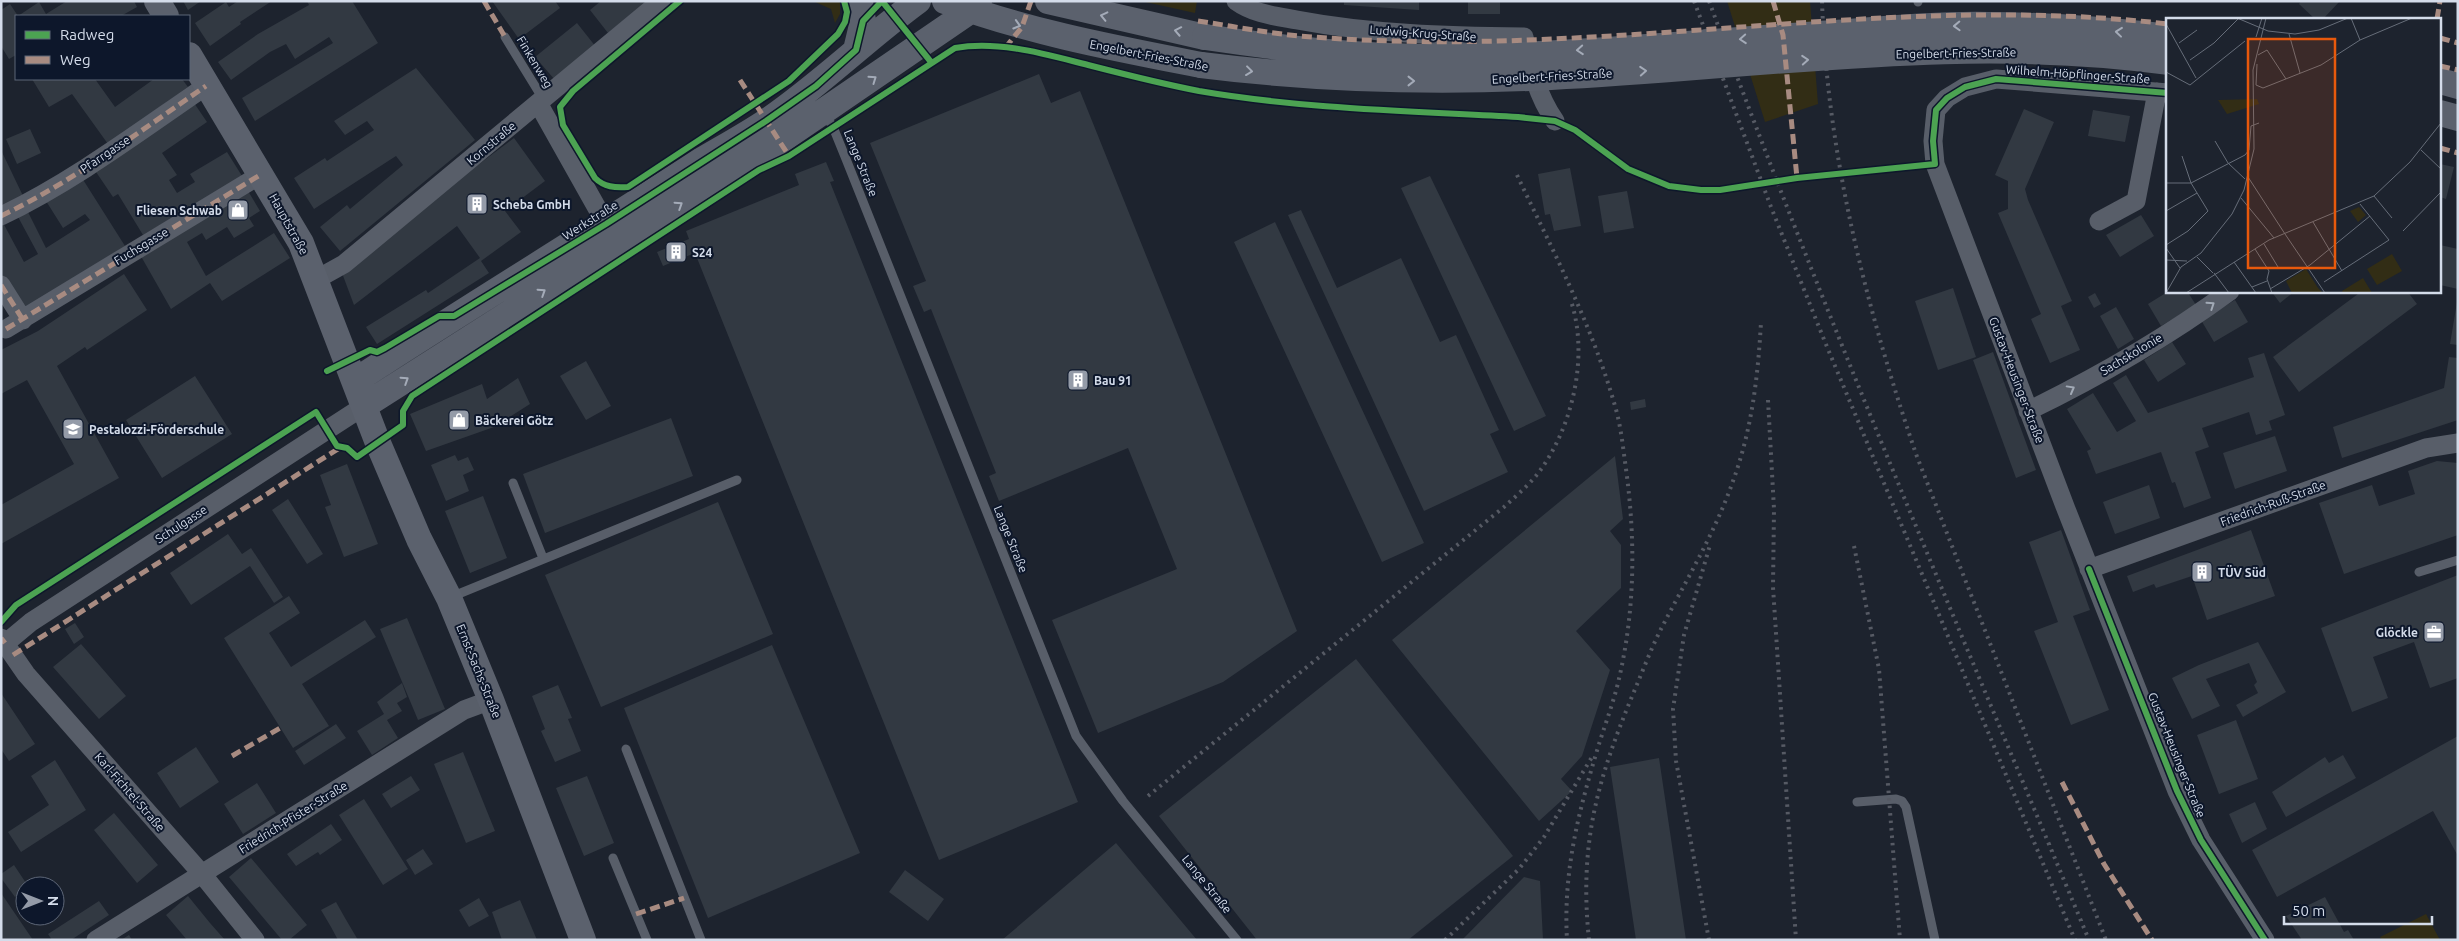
<svg xmlns="http://www.w3.org/2000/svg" width="2459" height="941" font-family="Ubuntu,sans-serif">
<style>
.green{fill:#322d15}
.building{fill:#323942}
.lines{fill:none;stroke-linecap:round;stroke-linejoin:round}
.lane{stroke:#585e69;stroke-width:9}
.street{stroke:#585e69;stroke-width:19}
.secondary{stroke:#5b616d;stroke-width:26}
.rail{stroke:#565a64;stroke-width:4;stroke-dasharray:2.5 5;stroke-linecap:butt}
.secondary-bridge{stroke:#5b616d;stroke-width:26}
.quiet{stroke:#a88b81;stroke-width:5;stroke-dasharray:10 5;stroke-linecap:butt}
.cycleway-casing{stroke:#0d172b;stroke-width:9}
.cycleway{stroke:#4ca352;stroke-width:6}
.oneway{stroke:#a4abb8}
.oneway2{stroke:#a2aab6}
.labels{text-anchor:middle;dominant-baseline:central;stroke-width:4;stroke-linejoin:round;paint-order:stroke}
.street-label{font-size:12px;fill:#d4dcea;stroke:#0d172b}
.poi-label{font-size:12px;font-weight:bold;fill:#d4dcea;stroke:#0d172b;text-anchor:start}
.inset-road{fill:none;stroke:#666d79;stroke-width:1}
.view{fill:#e8590c;fill-opacity:0.15;stroke:#e8590c;stroke-width:2.5}
.inset-edge{fill:none;stroke:#d4dcea;stroke-width:2.5}
</style>
<rect width="100%" height="100%" fill="#1d232e"/>
<path class="green" d="M813 1H840V14L835 23 831 9Z
M1141 1H1197L1195 13Z
M1727 1H1810L1818 104 1765 122Z
M2426 914 2440 940H2382L2380 937Z"/>
<path class="building" d="M67 1H134L137 7 121 16H16V55L9 59 1 46V10L10 4 18 16 39 2 46 14Z
M183 1H201L188 10Z
M238 1H272L240 22 241 24 210 46 195 23 226 2 229 7Z
M307 1H352L378 43 255 121 242 98 333 43 329 37 295 59 286 44 270 52 231 80 218 62 258 34 309 5Z
M492 1H555L560 8 519 39Z
M601 1H648L608 33 590 10Z
M1344 1H1419V10L1344 5Z
M1468 1H1500V14H1468Z
M2301 1H2340L2323 19H2315L2299 4Z
M577 23 596 47 555 80 535 57Z
M416 68 475 140 340 251 320 227 347 205 350 209 403 165 396 156 314 209 294 178 325 158 327 161 374 130 367 121 345 135 334 121Z
M1039 74 1051 103 1080 91 1297 631 1223 682 1098 733 1052 620 1177 569 1128 448 999 501 989 476 996 473 931 309 924 312 913 286 926 281 870 143Z
M32 79H95L115 107 154 79H182L188 87 108 144 72 94 49 107Z
M192 100 207 122 162 153 177 175 169 180 177 193 195 182 190 174 227 152 242 176 143 235 118 194 113 197 94 169Z
M2024 109 2054 122 2025 189 2028 200 2072 301 2061 306 2080 350 2050 363 2031 319 2041 314 1998 213 2008 209V181L1995 175Z
M2093 110 2130 116 2125 142 2088 136Z
M30 129 41 153 17 164 6 139Z
M514 138 545 181 505 211 521 232 481 261 489 273 377 344 366 327 426 290 428 293 480 258 457 226 354 305 342 273 409 222 435 197Z
M1 150 24 198 3 207 1 202Z
M826 162 834 181 830 182 1078 802 939 860 695 253 663 266 657 252 689 239 686 231 799 185 795 174Z
M2440 164 2454 167 2446 199 2440 197Z
M1570 168 1581 226 1554 231 1550 214 1545 215 1538 174Z
M1430 176 1546 416 1514 431 1401 188Z
M82 178 125 246 23 311 1 277V219L24 262 38 254 17 215 27 210 46 248 90 220 85 214 63 228 46 201Z
M245 186 260 211 249 218 254 226 234 238 227 227 206 240 202 233 187 242 206 276 274 233 290 258 222 301 210 283 171 309 138 251Z
M1627 191 1634 228 1604 233 1598 196Z
M1301 210 1337 288 1401 258 1440 342 1456 335 1499 430 1490 434 1508 472 1424 511 1288 215Z
M2141 215 2154 236 2120 257 2106 235Z
M1275 222 1424 543 1382 562 1234 242Z
M2440 245 2458 249V289L2440 285Z
M124 274 147 310 87 350 85 347 57 366 119 478 1 544V505L74 464 27 380 1 394V350L38 331Z
M1953 288 1976 357 1938 370 1915 301Z
M2169 291H2187L2196 305 2161 326 2148 304Z
M2271 291H2295L2280 303Z
M2362 291H2407L2417 304 2299 392 2273 357Z
M2095 293 2101 304 2094 308 2088 297Z
M2235 300 2248 322 2214 342 2201 320Z
M2457 302H2458V345L2450 344Z
M2116 307 2134 339 2118 349 2100 316Z
M2172 342 2186 364 2158 382 2144 360Z
M1993 352 2036 470 2016 478 1973 360Z
M2264 353 2285 415 2269 421 2272 430 2256 435 2249 412 2202 428 2209 447 2195 452 2211 498 2184 508 2175 482 2172 483 2161 452 2096 474 2087 451 2091 449 2067 409 2093 393 2117 432 2136 421 2113 383 2126 375 2148 413 2254 377 2248 358Z
M2449 357 2458 358V420L2342 458 2333 427 2444 388Z
M586 361 611 406 586 420 560 376Z
M195 376 232 434 162 478 126 420Z
M518 378 530 404 494 427 426 451 410 414 482 384 487 399Z
M1645 399 1646 407 1631 410 1630 402Z
M671 418 693 476 545 533 523 474Z
M2275 436 2287 471 2235 489 2223 453Z
M455 455 458 461 468 457 474 470 463 475 469 491 446 501 431 465Z
M1615 456 1623 519 1610 531 1621 545V588L1576 631 1610 670 1582 756 1561 779 1572 791 1539 821 1392 640Z
M2437 461 2458 463V535L2344 574 2319 503 2372 485 2379 506 2415 494 2408 471Z
M347 464 378 544 344 557 325 507 331 505 320 475Z
M2149 485 2160 518 2115 534 2103 502Z
M483 496 507 558 470 573 445 511Z
M288 499 323 554 307 564 272 510Z
M718 502 773 634 601 707 545 575Z
M2061 530 2090 610 2073 616 2109 710 2071 725 2034 631 2058 622 2029 542Z
M2251 530 2275 596 2207 620 2192 576 2156 588 2154 584 2133 592 2127 576Z
M228 534 242 554 251 548 283 597 274 603 250 566 191 605 170 573Z
M2458 575V678L2430 688 2414 642 2373 657 2388 698 2352 712 2321 628Z
M289 596 300 613 269 633 291 667 365 620 376 637 302 684 329 726 293 748 224 638Z
M407 618 445 709 418 720 380 629Z
M75 623 84 637 74 644 65 629Z
M2258 642 2286 692 2243 717 2236 705 2258 693 2254 685 2257 682 2249 663 2206 679 2220 706 2192 719 2172 678 2199 665Z
M81 644 126 696 99 719 53 667Z
M772 645 860 853 708 918 624 708Z
M1356 659 1513 856 1408 940H1257L1159 816Z
M402 683 407 697 397 703 402 711 387 720 398 738 372 755 357 731 384 714 377 702Z
M558 685 572 718 568 719 581 751 555 762 541 731 545 729 532 696Z
M1 693 35 744 9 761 1 749Z
M2236 720 2258 779 2219 794 2197 735Z
M336 724 346 738 304 765 295 751Z
M2458 736V856L2433 811 2277 897 2252 850Z
M196 747 219 782 180 808 157 773Z
M463 752 495 831 466 843 434 764Z
M2343 755 2356 778 2286 817 2272 792 2325 757 2329 763Z
M1659 758 1686 940H1636L1610 767Z
M55 760 86 810 21 852 8 832 49 805 31 776Z
M411 776 420 790 391 808 382 794Z
M587 776 614 843 584 856 556 788Z
M257 783 276 813 243 834 224 804Z
M364 799 408 869 383 885 339 815Z
M2255 802 2267 829 2242 843 2229 814Z
M114 813 158 865 137 883 94 830Z
M331 824 342 840 320 855 318 852 296 866 287 854Z
M1116 843 1197 940H1002Z
M423 849 433 864 415 875 406 860Z
M251 858 307 925 289 940H282L229 877Z
M14 865 28 886H25V890L15 897 1 878V874Z
M905 870 944 899 928 921 889 892Z
M1524 877 1540 881 1543 940H1462Z
M1 893 33 940H1Z
M188 896 210 923 225 940H187L166 915Z
M2325 897 2344 932 2348 930 2354 940H2302L2286 916Z
M479 898 489 916 469 927 459 910Z
M520 900 537 940H502L492 912Z
M99 901 109 915 71 940H52L48 934Z
M336 902 345 918 358 940H338L331 927 321 910Z
M129 935 132 940H121Z"/>
<g class="lines">
<path class="lane" d="M1918 2V1
M505 37 543 99
M824 113 833 127 846 159 1076 736 1123 801 1237 940
M513 483 543 558
M2419 572 2458 560
M451 597 737 480
M626 749 701 940
M1857 802 1896 799 1902 801 1906 807 1935 940
M613 858 647 940"/>
<path class="street" d="M1236 1C1254 14 1275 16 1297 20 1371 34 1448 36 1524 37 1531 68 1537 95 1555 121
M2168 93 1996 79 1965 87 1947 98 1936 110 1933 141 1935 164 2066 509 2177 791 2201 840 2265 940
M538 103 606 224
M1 216C74 181 140 131 206 86
M2099 221 2136 201 2157 92
M317 279 344 264 661 1
M1 285 23 320
M6 329 260 175
M2028 411C2098 377 2167 337 2230 291
M2089 569 2426 448 2458 443
M1 638 26 674 202 874 255 940
M1 647 31 622 364 406
M96 940 464 710 491 700"/>
<path class="secondary" d="M157 1 166 16
M945 1C1028 32 1114 48 1201 65
M1048 1 1205 37
M856 50 863 21 860 1
M189 55 301 243 378 443 419 539 449 598 491 700 583 940
M2440 81 2458 86
M2440 113 2458 118
M355 381C470 306 587 235 702 160 724 147 746 135 767 121 820 85 866 39 918 1
M364 406 780 141 970 11 979 1"/>
<path class="rail" d="M1694 1 1771 207 1825 342 2075 940
M1709 1C1825 318 1959 628 2089 940
M1822 1C1827 155 1867 310 1916 454L2106 940
M1517 175C1553 251 1592 325 1615 406 1621 426 1623 448 1626 469 1636 543 1635 615 1617 687 1612 706 1605 725 1599 744 1579 810 1563 870 1567 940
M1768 400 1774 509 1773 587 1796 940
M1854 546 1879 669 1900 940
M1148 796 1504 507C1516 496 1529 485 1539 472 1573 426 1589 356 1571 301
M1445 940 1519 869 1544 837 1592 757
M1589 940C1579 844 1597 781 1633 694 1642 673 1650 651 1660 631 1685 582 1715 533 1733 481 1752 429 1758 376 1761 322
M1709 940 1676 761 1673 709 1684 635 1710 545"/>
<path class="secondary-bridge" d="M1205 37C1285 49 1365 58 1446 57 1575 56 1705 41 1834 33 1885 29 1937 24 1989 25 2049 25 2108 30 2168 37
M1201 65C1320 80 1430 83 1551 77 1756 67 1963 33 2168 62"/>
<path class="quiet" d="M484 1 505 37
M1773 1 1783 35 1797 178
M1918 1V2
M2437 19 2440 1
M1198 21C1232 26 1266 33 1300 36 1384 43 1469 43 1553 39 1758 30 1963 0 2168 24
M2440 38 2458 43
M1005 48 1022 27 1031 1
M2440 66 2458 70
M740 80 789 156
M2440 148 2458 153
M1 216C74 181 140 131 206 86
M1 285 23 320
M6 329 260 175
M1 638 5 643
M13 655 341 447
M232 756 280 728
M2062 782 2104 864 2152 940
M636 914 684 898"/>
<g class="cycleway-casing">
<path id="cycleway" d="M680 1 573 91 560 107 563 125 595 178C604 187 615 188 628 187L789 81 838 34 845 22 847 12 844 1
M327 371 370 350 377 352 385 348 439 316H454L606 224 766 121 816 86 856 50 863 21 882 1 931 62
M2089 569 2177 791 2201 840 2265 940
M1 622 16 605 316 412 337 446 347 448 357 457 403 425V411L412 396 759 170 789 156 955 48C1000 40 1048 55 1092 66 1127 75 1163 84 1199 91 1304 109 1411 111 1518 117L1555 121 1575 130 1628 169 1669 186 1701 190H1720L1797 178 1935 164 1933 141 1936 110 1947 98 1965 87 1996 79 2168 93"/>
</g>
<use href="#cycleway" class="cycleway"/>
</g>
<defs><path id="oneway-chevron" d="M-2-3.5L2.5 0L-2 3.5" fill="none" stroke-width="1.6" stroke-linecap="round" stroke-linejoin="round" transform="scale(1.25)"/></defs>
<g class="oneway">
<use href="#oneway-chevron" transform="translate(1104 16) rotate(-167)"/>
<use href="#oneway-chevron" transform="translate(1017 25) rotate(17)"/>
<use href="#oneway-chevron" transform="translate(1957 26) rotate(178)"/>
<use href="#oneway-chevron" transform="translate(1178 31) rotate(-169)"/>
<use href="#oneway-chevron" transform="translate(2119 32) rotate(-174)"/>
<use href="#oneway-chevron" transform="translate(1743 39) rotate(176)"/>
<use href="#oneway-chevron" transform="translate(1580 50) rotate(176)"/>
<use href="#oneway-chevron" transform="translate(1805 60) rotate(-4)"/>
<use href="#oneway-chevron" transform="translate(1249 71) rotate(7)"/>
<use href="#oneway-chevron" transform="translate(1643 71) rotate(-4)"/>
<use href="#oneway-chevron" transform="translate(873 79) rotate(-35)"/>
<use href="#oneway-chevron" transform="translate(1411 81)"/>
<use href="#oneway-chevron" transform="translate(679 205) rotate(-33)"/>
<use href="#oneway-chevron" transform="translate(542 292) rotate(-33)"/>
<use href="#oneway-chevron" transform="translate(405 380) rotate(-33)"/>
</g>
<g class="oneway2">
<use href="#oneway-chevron" transform="translate(2211 305) rotate(-34)"/>
<use href="#oneway-chevron" transform="translate(2071 389) rotate(-29)"/>
</g>
<defs>
<g id="building-square" transform="scale(1.125)"><rect x="-9" y="-9" width="18" height="18" rx="4" fill="#949ba8" stroke="#0d172b"/><path d="M-4-6H4V6H1V3H-1V6H-4ZM-2.5-4.3h1.7v1.8h-1.7ZM.8-4.3h1.7v1.8H.8ZM-2.5-1h1.7V.8h-1.7ZM.8-1h1.7V.8H.8Z" fill="#fff"/></g>
<g id="shop-square" transform="scale(1.125)"><rect x="-9" y="-9" width="18" height="18" rx="4" fill="#949ba8" stroke="#0d172b"/><path d="M-5-2.5h2.3a2.7 3.5 0 0 1 5.4 0H5L5.5 6h-11ZM-1.5-2.5h3a1.5 2.3 0 0 0-3 0Z" fill="#fff"/></g>
<g id="school-square" transform="scale(1.125)"><rect x="-9" y="-9" width="18" height="18" rx="4" fill="#949ba8" stroke="#0d172b"/><path d="M0-5L7-2L0 1L-7-2ZM-4 1L0 2.5L4 1V4Q0 6-4 4Z" fill="#fff"/></g>
<g id="office-square" transform="scale(1.125)"><rect x="-9" y="-9" width="18" height="18" rx="4" fill="#949ba8" stroke="#0d172b"/><path d="M-6-3h4V-5.5h4V-3h4V5H-6ZM-1-4.5V-3h2v-1.5ZM-6 0V1H6V0Z" fill="#fff"/></g>
</defs>
<g fill-rule="evenodd">
<use href="#building-square" x="477" y="204"/>
<use href="#shop-square" x="238" y="210"/>
<use href="#building-square" x="676" y="252"/>
<use href="#building-square" x="1078" y="380"/>
<use href="#shop-square" x="459" y="420"/>
<use href="#school-square" x="73" y="429"/>
<use href="#building-square" x="2202" y="572"/>
<use href="#office-square" x="2434" y="632"/>
</g>
<g class="labels">
<g class="street-label">
<text transform="translate(1423 33) rotate(4)">Ludwig-Krug-Straße</text>
<text transform="translate(1956 53) rotate(-1)">Engelbert-Fries-Straße</text>
<text transform="translate(1149 55) rotate(11)">Engelbert-Fries-Straße</text>
<text transform="translate(535 62) rotate(59)">Finkenweg</text>
<text transform="translate(2078 74) rotate(4)">Wilhelm-Höpflinger-Straße</text>
<text transform="translate(1552 76) rotate(-3)">Engelbert-Fries-Straße</text>
<text transform="translate(491 143) rotate(-40)">Kornstraße</text>
<text transform="translate(105 154) rotate(-34)">Pfarrgasse</text>
<text transform="translate(861 163) rotate(68)">Lange Straße</text>
<text transform="translate(590 220) rotate(-32)">Werkstraße</text>
<text transform="translate(289 224) rotate(61)">Hauptstraße</text>
<text transform="translate(141 246) rotate(-31)">Fuchsgasse</text>
<text transform="translate(2131 354) rotate(-31)">Sachskolonie</text>
<text transform="translate(2017 380) rotate(69)">Gustav-Heusinger-Straße</text>
<text transform="translate(2273 503) rotate(-20)">Friedrich-Ruß-Straße</text>
<text transform="translate(181 524) rotate(-33)">Schulgasse</text>
<text transform="translate(1011 539) rotate(68)">Lange Straße</text>
<text transform="translate(479 671) rotate(68)">Ernst-Sachs-Straße</text>
<text transform="translate(2177 755) rotate(68)">Gustav-Heusinger-Straße</text>
<text transform="translate(130 792) rotate(49)">Karl-Fichtel-Straße</text>
<text transform="translate(293 817) rotate(-32)">Friedrich-Pfister-Straße</text>
<text transform="translate(1207 884) rotate(51)">Lange Straße</text>
</g>
<g class="poi-label">
<text x="493" y="204">Scheba GmbH</text>
<text x="222" y="210" text-anchor="end">Fliesen Schwab</text>
<text x="692" y="252">S24</text>
<text x="1094" y="380">Bau 91</text>
<text x="475" y="420">Bäckerei Götz</text>
<text x="89" y="429">Pestalozzi-Förderschule</text>
<text x="2218" y="572">TÜV Süd</text>
<text x="2418" y="632" text-anchor="end">Glöckle</text>
</g>
</g>
<g transform="translate(2166 18)">
<rect width="275" height="275" fill="#1d232e"/>
<path d="M91 81 93 86 61 96 52 82ZM193 189 200 197 192 204 184 193ZM226 236 236 253 211 267 201 251ZM140 251 152 270 157 275H126L120 263ZM197 260 206 275H177L176 273Z" fill="#322d15"/>
<path class="inset-road" d="M71 0 102 13 129 16 153 12 182 0M185 0 194 22M0 6 30 60M123 16 134 55M90 19 96 0M13 25 31 12M92 37 101 32 120 61M24 42 48 25 72 1M91 46 90 67 97 70 155 47 194 22 246 0M0 54 24 67 79 23M49 123 62 145 79 161M255 132 275 151M82 159 119 216M0 165H25L79 137 83 132 85 108 93 105M208 178 226 200M75 180 108 220M0 193 31 175M147 204 176 253M237 213 275 174M119 216 159 275M98 226 112 249M0 227 22 213 42 193 25 165 16 138M0 230 14 250M89 231 103 253M31 239 47 255M0 242 21 243M68 244 90 275M103 253 101 261 106 275M48 255 63 275M158 264 223 222 194 186M86 269 101 263M104 271 144 247 204 198M0 275 15 249 35 235 66 196 78 172 88 131 87 52 100 0M20 275 103 222 208 178 244 144 275 105"/>
<path class="view" d="M82 21H169V250H82Z"/>
<rect width="275" height="275" class="inset-edge"/>
</g>
<rect width="2459" height="941" fill="none" stroke="#d4dcea" stroke-width="5"/>
<rect x="15" y="15" width="175" height="65" fill="#0d172b" stroke="#5d6677"/>
<rect x="25" y="31" width="25" height="8" fill="#4ca352" stroke="#5d6677"/>
<text x="60" y="40" font-size="15" fill="#d4dcea">Radweg</text>
<rect x="25" y="56" width="25" height="8" fill="#a88b81" stroke="#5d6677"/>
<text x="60" y="65" font-size="15" fill="#d4dcea">Weg</text>
<g transform="translate(40 901) rotate(90)"><circle r="24" fill="#0d172b" stroke="#5d6677"/>
<path d="M0-4L9 19L0 12L-9 19Z" fill="#949ba8"/>
<text y="-8" font-size="14" font-weight="bold" text-anchor="middle" fill="#d4dcea">N</text>
</g>
<path d="M2284 916v8h148v-8" fill="none" stroke="#d4dcea" stroke-width="2.5"/>
<text x="2292" y="916" font-size="15" fill="#d4dcea" stroke="#0d172b" stroke-width="4" paint-order="stroke">50 m</text>
</svg>
